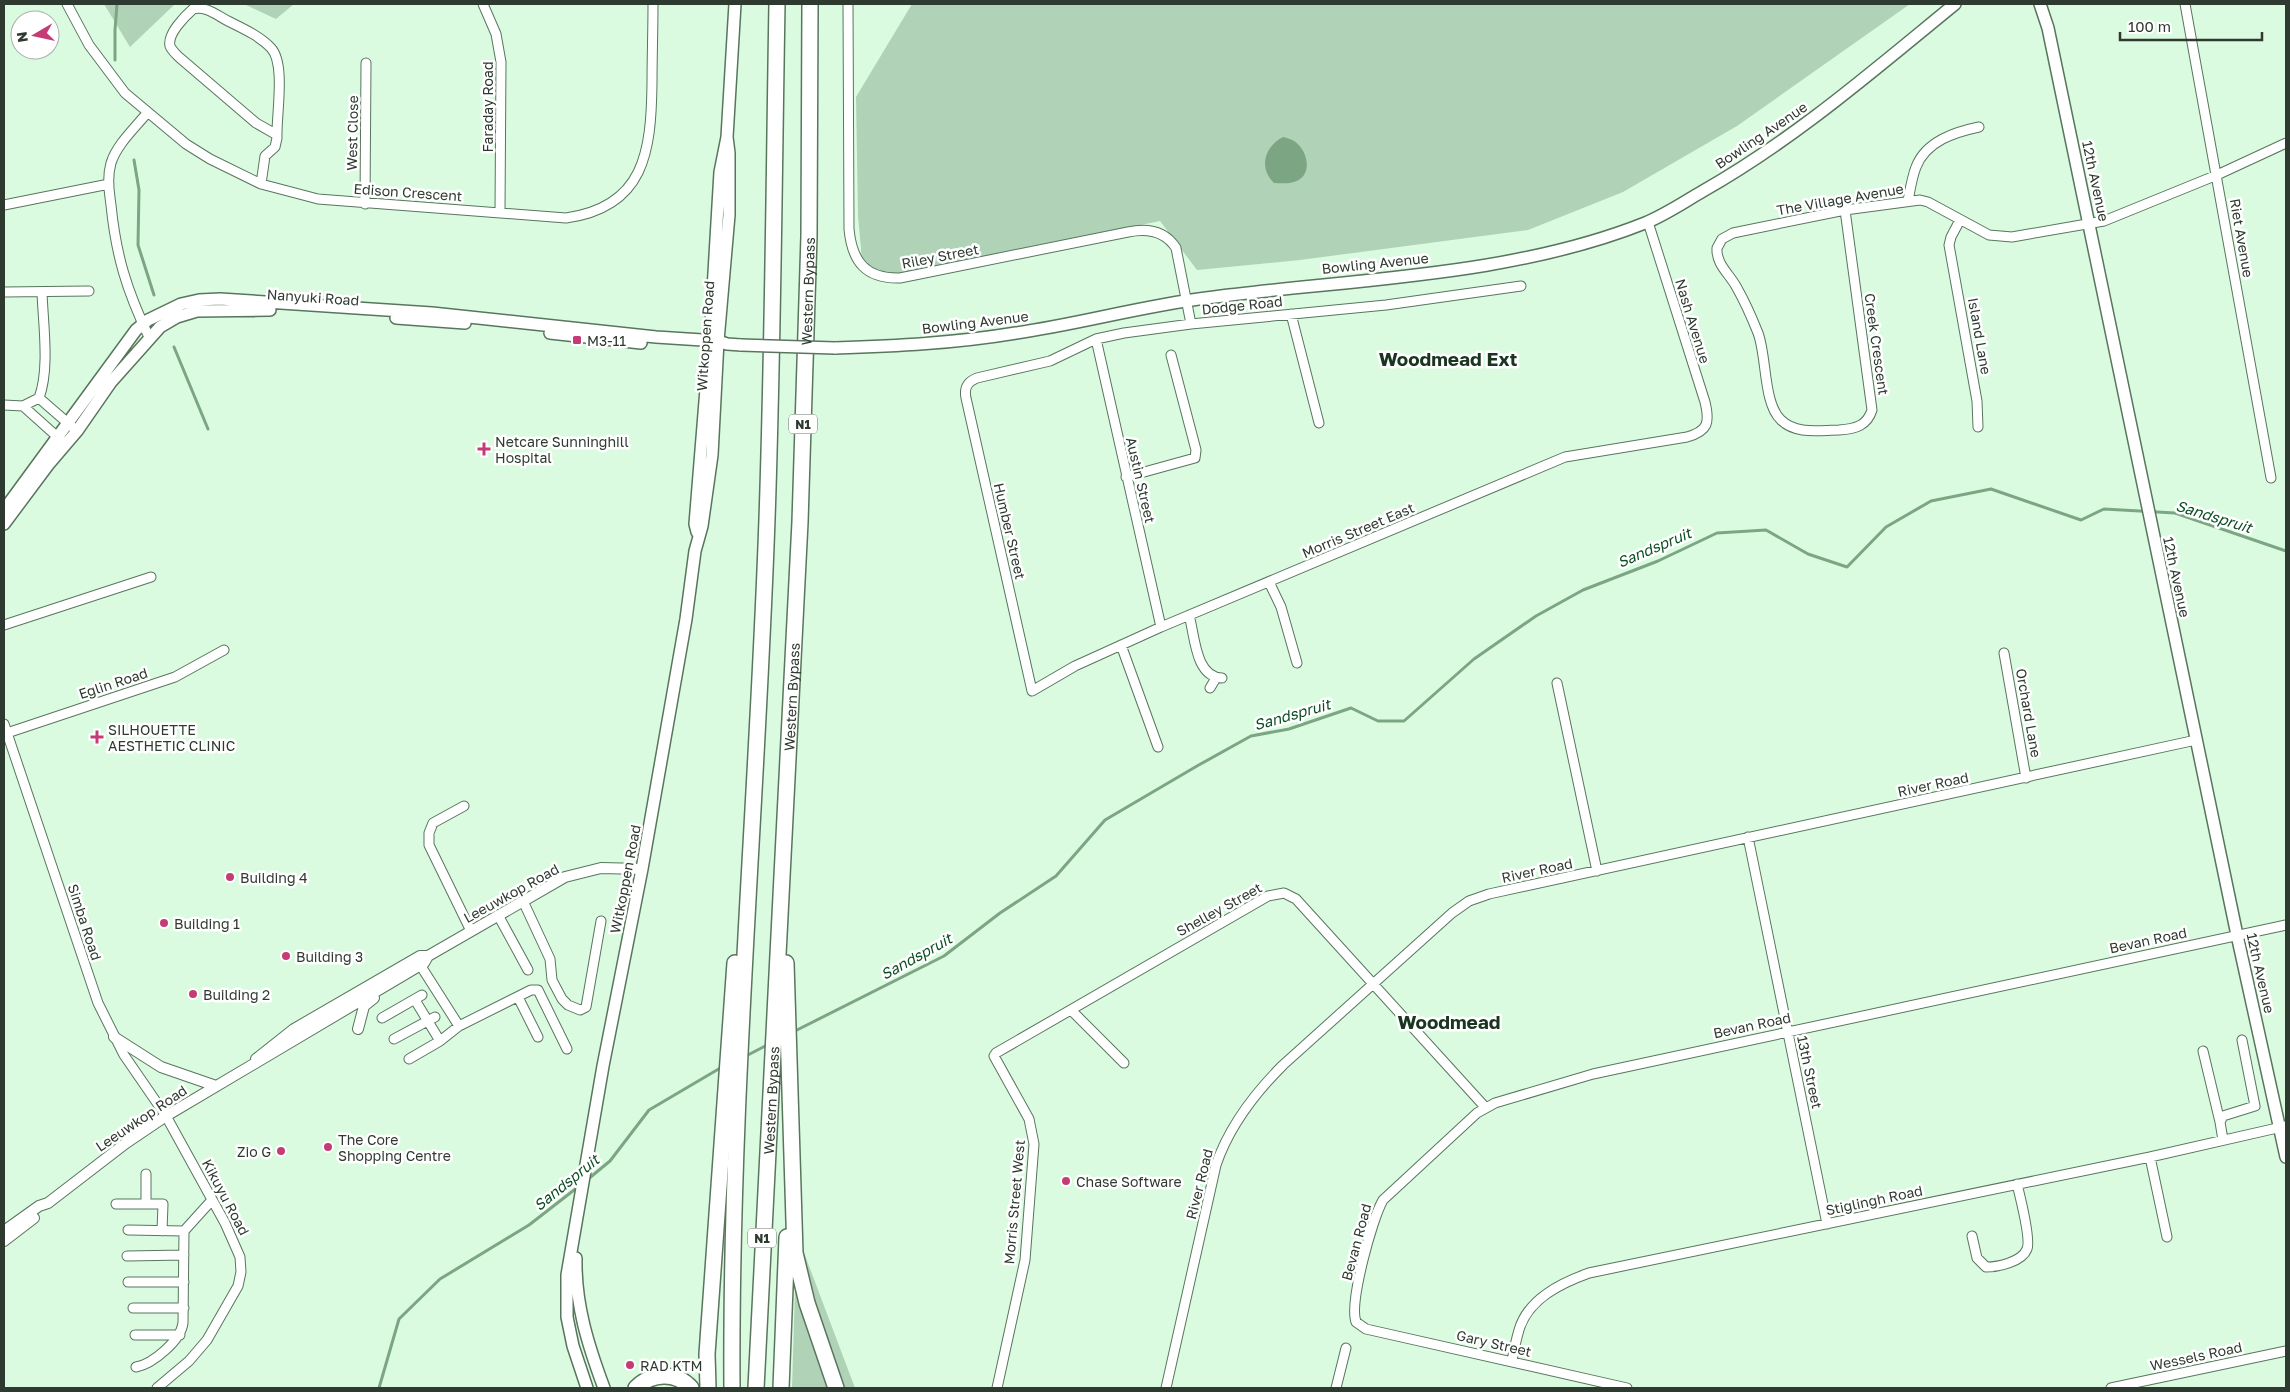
<svg xmlns="http://www.w3.org/2000/svg" width="2290" height="1392" font-family="'Golos Text',sans-serif">
<style>
.green{fill:#b0d2b6}
.water{fill:#7ca584}
.lines{fill:none;stroke-linecap:round;stroke-linejoin:round}
.stream{stroke:#7ca584;stroke-width:3}
.minor-casing{stroke:#59755e;stroke-width:11}
.tertiary-casing{stroke:#59755e;stroke-width:12}
.secondary-casing{stroke:#59755e;stroke-width:14}
.motorway-casing{stroke:#59755e;stroke-width:18}
.minor{stroke:#fff;stroke-width:9}
.tertiary{stroke:#fff;stroke-width:10}
.secondary{stroke:#fff;stroke-width:11}
.motorway{stroke:#fff;stroke-width:15}
.secondary-bridge-casing{stroke:#59755e;stroke-width:14;stroke-linecap:butt}
.secondary-bridge{stroke:#fff;stroke-width:11}
.poi-dot{fill:#c53b74;stroke:#fff;stroke-width:2}
.labels{text-anchor:middle;dominant-baseline:central;stroke-width:5;stroke-linejoin:round;paint-order:stroke}
.shield{fill:#fff;stroke:#6d756e;stroke-width:1}
.shield-label{font-size:12px;font-weight:bold;fill:#2e3a30}
.street-label{font-size:14px;fill:#2e3a30;stroke:#fff}
.poi-label{font-size:14px;fill:#2e3a30;stroke:#fff;text-anchor:start}
.water-label{font-size:15px;font-style:italic;fill:#0c4e23;stroke:#fff}
.district-label{font-size:19px;font-weight:bold;fill:#1a3520;stroke:#fff}
</style>
<rect width="100%" height="100%" fill="#dbfbe0"/>
<path class="green" d="M104 4H175L130 47Z
M244 4H294L276 19Z
M912 4H1910L1737 126 1623 192 1528 230 1300 260 1197 270 1160 221 887 277 862 260 858 216 856 97Z
M802 1247 809 1266 855 1388H842C827 1346 803 1292 802 1247Z
M795 1289 827 1388H792Z"/>
<path class="water" d="M1283 137C1287 138 1291 139 1294 141 1308 150 1314 176 1294 182 1288 184 1281 183 1274 183 1258 168 1265 146 1283 137Z"/>
<g class="lines">
<path class="stream" d="M115 60V30L117 4
M134 160 139 190 138 245 154 295
M174 347 208 429
M793 1032 944 956 1000 913 1056 876 1105 820 1197 766 1251 736 1289 729 1351 708 1378 721H1404L1474 659 1536 616 1583 590 1658 561 1717 533 1766 530 1808 554 1847 567 1886 527 1931 501 1991 489 2081 520 2104 509 2175 513 2286 551
M746 1056 769 1044
M587 1180 610 1161 649 1110 722 1067
M379 1388 399 1319 440 1279 529 1225 578 1187"/>
<g class="minor-casing">
<path id="minor" d="M67 4 89 45 125 93 186 144 210 159 261 184 318 199 566 218C645 207 651 151 652 84 652 57 653 31 653 4
M483 4 496 34 501 62 500 212
M848 4 849 229C852 262 866 279 900 278L1128 232C1147 228 1165 231 1176 248L1191 324
M2185 4 2271 478
M147 113C135 128 117 144 111 163 107 177 109 191 111 205 116 256 127 291 149 337
M261 184 265 156 275 147 277 138C276 116 286 64 271 48 260 36 242 28 228 21 218 16 205 5 193 9 185 16 167 34 170 46 172 51 176 54 180 58L256 123 277 135
M1908 201C1910 190 1912 177 1916 167 1926 141 1955 132 1979 127
M365 204 366 63
M4 205 109 184
M1845 210 1872 410C1867 426 1855 429 1839 430 1820 430 1796 435 1781 420 1763 403 1767 357 1758 333 1752 318 1745 302 1737 288 1730 274 1716 265 1717 248L1722 239 1733 233 1845 210 1920 200 1928 202 1989 235 2012 237 2104 221 2217 175 2286 143
M1960 220 1951 237 1949 245 1977 401 1978 427
M1521 286 1386 305 1191 324 1124 333 1096 339 1050 361 977 378C967 382 964 388 966 398L1032 691 1075 666 1161 627 1565 457 1687 437C1708 431 1710 423 1705 402L1648 222
M4 292 89 291
M1291 314 1319 423
M1096 339 1161 627
M39 398 77 431
M4 405 23 406 39 398C50 368 43 324 42 292
M23 406 62 441
M1126 477 1195 458 1196 450 1171 355
M1269 582 1281 607 1297 663
M1189 615C1195 636 1195 677 1222 678
M4 625 151 577
M1121 645 1158 747
M2004 653 2026 778
M1557 683 1597 871
M1210 688 1216 678
M4 724 98 1003 124 1055 166 1116 225 1223 240 1257 241 1272 238 1286 207 1340 189 1361 157 1388
M7 733 175 677 224 650
M464 806 433 823 429 833V845L471 931
M1748 837 1827 1224
M523 901 550 959 552 980 562 999 568 1005 580 1010 586 1007 601 921
M498 915 528 970
M417 960 459 1026 531 990H538L567 1049
M518 997 538 1037
M415 1000 440 1041
M1071 1010 1124 1063
M382 1018 422 995
M394 1039 435 1017
M2203 1051 2220 1122
M409 1059 440 1041 459 1026
M2223 1140 2220 1122 2223 1116 2255 1106 2242 1040
M2150 1157 2167 1237
M146 1174V1204
M116 1204H163L162 1231
M128 1230 184 1231
M1972 1236 1977 1258 1986 1267C1998 1267 2022 1262 2027 1249 2031 1240 2020 1196 2017 1184
M127 1256 184 1255
M128 1282H184
M133 1308H184
M135 1335H180
M1512 1361C1514 1350 1516 1340 1519 1330 1528 1299 1561 1283 1589 1273L2150 1157 2286 1126
M136 1367C153 1364 181 1340 183 1323L184 1231 212 1200
M997 1388 1025 1260 1034 1144 1029 1119 994 1056 996 1053 1268 896 1284 893 1296 899 1485 1107
M1166 1388 1216 1165C1229 1127 1255 1093 1283 1065L1452 913 1469 901 1489 894 2196 740
M1336 1388 1346 1348
M1627 1388 1366 1329 1356 1322C1349 1303 1372 1219 1383 1200L1477 1113 1495 1103 1593 1074 2286 925
M2111 1388 2286 1351"/>
</g>
<g class="tertiary-casing">
<path id="tertiary" d="M358 1029 364 1006 374 998
M114 1037 161 1067 216 1086
M256 1059 294 1029 420 956H428L565 877 601 868 642 869
M4 1231 39 1206 48 1203 126 1143 166 1116 424 963 428 956
M4 1241 34 1218"/>
</g>
<g class="secondary-casing">
<path id="secondary" d="M2040 4 2048 28 2237 935 2286 1157
M396 318 465 323
M550 333 641 343
M835 348C896 346 956 343 1016 333 1079 324 1142 306 1206 298 1349 279 1510 277 1645 223 1665 215 1684 202 1703 191 1795 139 1874 70 1955 4
M4 510 136 330 148 320 181 304 199 300 220 299 432 313 656 337 718 341 727 344 741 345
M4 524 48 465 77 431 111 382 160 327 177 317 197 311 270 310
M697 532 695 524 710 340 720 172 727 137 735 4
M576 1258C575 1304 588 1345 604 1388
M587 1388 573 1346 567 1317V1275L603 1066 642 869 686 619 695 551 702 526 712 455 718 341 729 215V153L727 137"/>
</g>
<g class="motorway-casing">
<g id="motorway">
<path d="M786 963 795 1253 807 1303 836 1388"/>
<path d="M636 1388C651 1373 676 1371 691 1388"/>
<path d="M708 1388 707 1354 735 963"/>
<path d="M732 1388C730 1098 757 809 767 519 773 347 774 175 777 4"/>
<path id="s1" d="M756 1388 800 522 809 236 810 4"/>
<path d="M781 1388 787 1237"/>
</g>
</g>
<use href="#minor" class="minor"/>
<use href="#tertiary" class="tertiary"/>
<use href="#secondary" class="secondary"/>
<use href="#motorway" class="motorway"/>
<g class="secondary-bridge-casing">
<path id="secondary-bridge" d="M741 345 835 348"/>
</g>
<use href="#secondary-bridge" class="secondary-bridge"/>
</g>
<g class="poi-dot">
<rect x="572" y="335" width="10" height="10" rx="2.5"/>
<path d="M481.5 441.5h5v5h5v5h-5v5h-5v-5h-5v-5h5z"/>
<path d="M94.5 729.5h5v5h5v5h-5v5h-5v-5h-5v-5h5z"/>
<circle cx="230" cy="877" r="5"/>
<circle cx="164" cy="923" r="5"/>
<circle cx="286" cy="956" r="5"/>
<circle cx="193" cy="994" r="5"/>
<circle cx="328" cy="1147" r="5"/>
<circle cx="281" cy="1151" r="5"/>
<circle cx="1066" cy="1181" r="5"/>
<circle cx="630" cy="1365" r="5"/>
</g>
<g class="labels">
<g class="shield">
<rect x="789" y="414.5" width="28" height="19" rx="4"/>
<rect x="748" y="1228.5" width="28" height="19" rx="4"/>
</g>
<g class="shield-label">
<text x="803" y="424">N1</text>
<text x="762" y="1238">N1</text>
</g>
<g class="street-label">
<text transform="translate(487 107) rotate(-90)">Faraday Road</text>
<text transform="translate(352 133) rotate(-89)">West Close</text>
<text transform="translate(1761 135) rotate(-34)">Bowling Avenue</text>
<text transform="translate(2096 181) rotate(78)">12th Avenue</text>
<text transform="translate(408 192) rotate(4)">Edison Crescent</text>
<text transform="translate(1840 199) rotate(-10)">The Village Avenue</text>
<text transform="translate(2242 238) rotate(80)">Riet Avenue</text>
<text transform="translate(940 256) rotate(-11)">Riley Street</text>
<text transform="translate(1375 263) rotate(-6)">Bowling Avenue</text>
<text stroke="none"><textPath href="#s1" startOffset="1098">Western Bypass</textPath></text>
<text transform="translate(313 297) rotate(4)">Nanyuki Road</text>
<text transform="translate(1242 305) rotate(-6)">Dodge Road</text>
<text transform="translate(1693 321) rotate(73)">Nash Avenue</text>
<text transform="translate(975 322) rotate(-7)">Bowling Avenue</text>
<text transform="translate(705 336) rotate(-86)">Witkoppen Road</text>
<text transform="translate(1980 336) rotate(80)">Island Lane</text>
<text transform="translate(1877 344) rotate(82)">Creek Crescent</text>
<text transform="translate(1141 480) rotate(77)">Austin Street</text>
<text transform="translate(1358 530) rotate(-23)">Morris Street East</text>
<text transform="translate(1010 531) rotate(77)">Humber Street</text>
<text transform="translate(2177 577) rotate(78)">12th Avenue</text>
<text transform="translate(113 683) rotate(-18)">Eglin Road</text>
<text stroke="none"><textPath href="#s1" startOffset="692">Western Bypass</textPath></text>
<text transform="translate(2029 713) rotate(80)">Orchard Lane</text>
<text transform="translate(1933 784) rotate(-12)">River Road</text>
<text transform="translate(1537 870) rotate(-12)">River Road</text>
<text transform="translate(625 879) rotate(-79)">Witkoppen Road</text>
<text transform="translate(511 893) rotate(-29)">Leeuwkop Road</text>
<text transform="translate(1219 909) rotate(-29)">Shelley Street</text>
<text transform="translate(85 922) rotate(72)">Simba Road</text>
<text transform="translate(2148 940) rotate(-12)">Bevan Road</text>
<text transform="translate(2261 973) rotate(77)">12th Avenue</text>
<text transform="translate(1752 1025) rotate(-12)">Bevan Road</text>
<text transform="translate(1810 1072) rotate(78)">13th Street</text>
<text stroke="none"><textPath href="#s1" startOffset="288">Western Bypass</textPath></text>
<text transform="translate(141 1118) rotate(-34)">Leeuwkop Road</text>
<text transform="translate(1199 1184) rotate(-76)">River Road</text>
<text transform="translate(226 1197) rotate(62)">Kikuyu Road</text>
<text transform="translate(1874 1200) rotate(-12)">Stiglingh Road</text>
<text transform="translate(1014 1202) rotate(-85)">Morris Street West</text>
<text transform="translate(1356 1242) rotate(-75)">Bevan Road</text>
<text transform="translate(1494 1343) rotate(13)">Gary Street</text>
<text transform="translate(2196 1356) rotate(-12)">Wessels Road</text>
</g>
<g class="poi-label">
<text x="587" y="340">M3-11</text>
<text x="495" y="441">Netcare Sunninghill<tspan x="495" dy="16">Hospital</tspan></text>
<text x="108" y="729">SILHOUETTE<tspan x="108" dy="16">AESTHETIC CLINIC</tspan></text>
<text x="240" y="877">Building 4</text>
<text x="174" y="923">Building 1</text>
<text x="296" y="956">Building 3</text>
<text x="203" y="994">Building 2</text>
<text x="338" y="1139">The Core<tspan x="338" dy="16">Shopping Centre</tspan></text>
<text x="271" y="1151" text-anchor="end">Zio G</text>
<text x="1076" y="1181">Chase Software</text>
<text x="640" y="1365">RAD KTM</text>
</g>
<g class="water-label">
<text transform="translate(2214 516) rotate(17)">Sandspruit</text>
<text transform="translate(1654 547) rotate(-23)">Sandspruit</text>
<text transform="translate(1292 714) rotate(-16)">Sandspruit</text>
<text transform="translate(916 956) rotate(-29)">Sandspruit</text>
<text transform="translate(566 1182) rotate(-39)">Sandspruit</text>
</g>
<g class="district-label">
<text x="1448" y="358">Woodmead Ext</text>
<text x="1449" y="1021">Woodmead</text>
</g>
</g>
<rect width="2290" height="1392" fill="none" stroke="#2e3a30" stroke-width="10"/>
<g transform="translate(35 35) rotate(261)"><circle r="24" fill="#ffffff" stroke="#abb0ac"/>
<path d="M0-4L9 19L0 12L-9 19Z" fill="#c53b74"/>
<text y="-8" font-size="14" font-weight="bold" text-anchor="middle" fill="#2e3a30">N</text>
</g>
<path d="M2120 32v8h142v-8" fill="none" stroke="#2e3a30" stroke-width="2.5"/>
<text x="2128" y="32" font-size="15" fill="#2e3a30" stroke="#ffffff" stroke-width="4" paint-order="stroke">100 m</text>
</svg>
